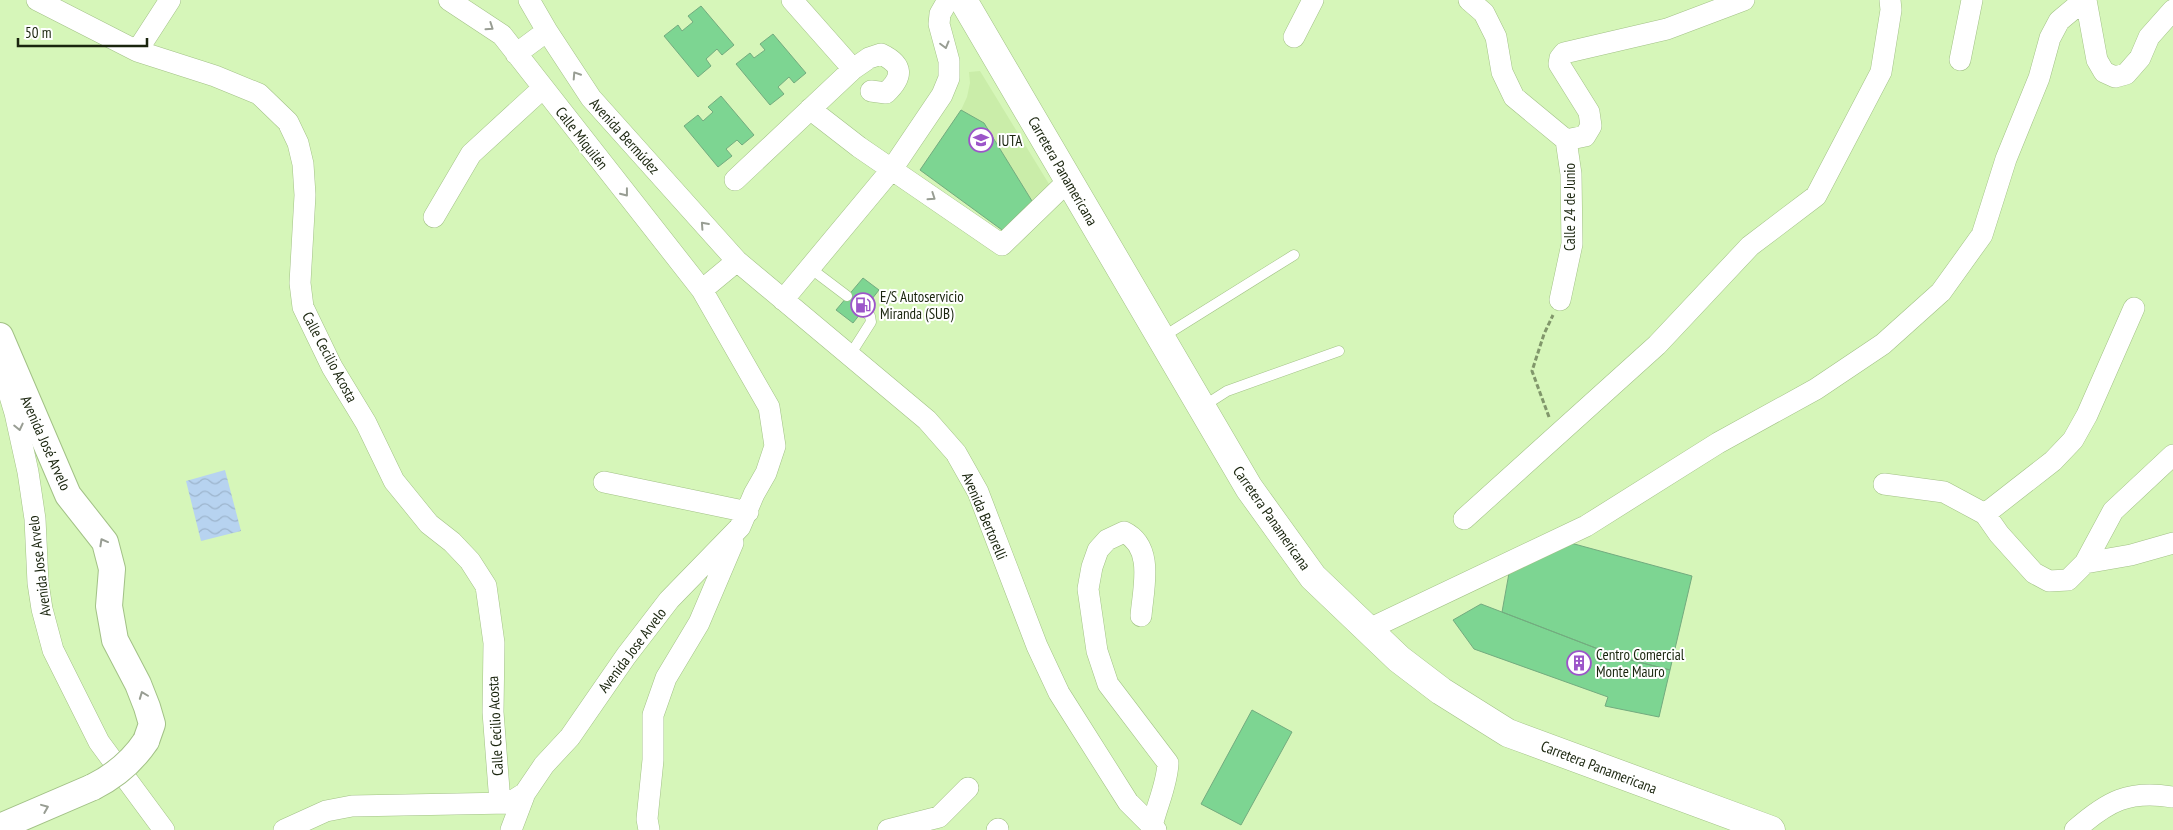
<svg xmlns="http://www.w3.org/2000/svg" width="2173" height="830" font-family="'PT Sans Narrow',sans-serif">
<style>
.built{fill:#caeda9}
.water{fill:url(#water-waves)}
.building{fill:#7dd592;stroke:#73ab7f}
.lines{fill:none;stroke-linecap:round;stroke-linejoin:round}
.service-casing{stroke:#a2c186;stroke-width:11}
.minor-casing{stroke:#a2c186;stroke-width:22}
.tertiary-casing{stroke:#a2c186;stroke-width:28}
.primary-casing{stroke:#a2c186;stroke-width:29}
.path{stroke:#81976b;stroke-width:3;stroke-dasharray:5 2.5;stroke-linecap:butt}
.service{stroke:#fff;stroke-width:10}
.minor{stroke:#fff;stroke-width:21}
.tertiary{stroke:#fff;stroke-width:26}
.primary{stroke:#fff;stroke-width:28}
.tertiary-bridge-casing{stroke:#a2c186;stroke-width:28;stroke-linecap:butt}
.tertiary-bridge{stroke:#fff;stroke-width:26}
.oneway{stroke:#989d93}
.labels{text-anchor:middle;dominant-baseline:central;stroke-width:4;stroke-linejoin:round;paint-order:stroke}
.street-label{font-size:15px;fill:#1a250e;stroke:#fff}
.poi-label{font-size:15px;fill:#1a250e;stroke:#fff;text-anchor:start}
</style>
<defs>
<pattern id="water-waves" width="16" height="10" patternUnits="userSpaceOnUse" patternTransform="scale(1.25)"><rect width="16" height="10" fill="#b7d3f0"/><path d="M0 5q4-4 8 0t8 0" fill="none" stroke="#9db5cd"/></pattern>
</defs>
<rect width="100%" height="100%" fill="#d6f6b9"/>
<path class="built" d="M980 71 1049 184 1002 230 920 170 961 110 967 97 970 83 969 72Z"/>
<path class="water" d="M225 470 241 531 201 541 186 481Z"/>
<path class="building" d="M701 6 734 45 722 55 717 49 706 59 711 66 698 77 664 36 678 25 682 31 693 22 688 16Z
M773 34 806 73 794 83 789 77 778 87 784 94 770 105 736 64 750 53 754 58 765 50 760 44Z
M721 96 754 135 742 145 737 140 726 149 732 156 718 167 684 126 698 115 703 121 713 112 708 107Z
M961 110 984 123 1032 201 1002 230 920 170Z
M863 278 879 290 853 323 836 310Z
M1567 542 1692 576 1670 670 1619 657 1502 612 1511 562Z
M1481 604 1619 657 1670 670 1659 717 1605 706 1608 697 1474 649 1453 620Z
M1252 710 1292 732 1241 825 1201 804Z"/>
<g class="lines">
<g class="service-casing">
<path id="service" d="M810 268 847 296
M1161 338 1294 255
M850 355 871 322 870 316 863 310
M1202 407 1227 391 1339 351"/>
</g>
<g class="minor-casing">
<path id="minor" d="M37 0 137 51 215 76 259 94 288 122 298 143 303 164 305 195 300 283 303 307 332 367 366 423 394 481 429 524 452 542 470 561 486 586 494 643 493 712 500 803
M529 0 547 31 591 98 737 261 927 420 956 453 978 492 1037 646 1059 693 1128 802 1156 830
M792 0 853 69
M1469 0 1484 13 1496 37 1502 72 1514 97 1566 140 1571 174 1572 244 1560 300
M2086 0 2097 60 2104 72 2115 77 2126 74 2140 58 2149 37 2173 10
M1294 37 1313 0
M137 51 170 0
M516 54 547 31
M1960 60 1972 0
M810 109 859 147 1002 245 1068 181
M1566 140 1585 136 1591 126 1589 112 1559 64 1560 58 1564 53 1667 29 1744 0
M735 180 853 69 869 58 881 54C904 65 903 77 886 93L871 91
M434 217 471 154 543 88
M702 290 737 261
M783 300 892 169 942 95 949 78V61L939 24 940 14 948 0
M1 366 15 413 28 472 35 519 38 583 42 609 53 650 99 742 164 830
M604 482 748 512
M1884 484 1944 492 1985 514 1999 534 2034 573 2049 581 2068 580 2085 563 2131 555 2173 543
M1985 514 2053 461 2073 440 2087 415 2134 308
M1464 519 1657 345 1750 246 1816 196 1881 72 1891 10 1890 0
M2085 563 2113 511 2173 455
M1141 616C1143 589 1155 547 1124 532L1107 540 1098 550 1092 567 1088 589 1097 651 1108 684 1168 763C1167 785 1157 805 1152 826
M1367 630 1586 526 1718 443 1816 389 1883 344 1941 292 1982 235 2006 159 2039 78 2050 38 2059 21 2084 0
M284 830 326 811 352 806 509 803 525 793 544 765 570 737 626 656 669 600 740 527 754 494 766 473 775 446 769 407 702 290 502 35 449 0
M511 830 525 793
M649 830 647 819 653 760V715L666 678 699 623 733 543
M888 830 939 817 968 788
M997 830 998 829
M2075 830C2108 801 2128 790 2173 797"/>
</g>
<g class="tertiary-casing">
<path id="tertiary" d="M0 336 68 495 105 542 112 569 109 606 115 640 138 684 147 707 152 724 146 741
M0 827 93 787"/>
</g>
<g class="primary-casing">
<path id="primary" d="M963 0 1249 488 1313 577 1399 659 1441 691 1508 733 1771 830"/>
</g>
<path class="path" d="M1549 417 1532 371 1544 334 1553 315"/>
<use href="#service" class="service"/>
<use href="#minor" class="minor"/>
<use href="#tertiary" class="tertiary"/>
<use href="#primary" class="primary"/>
<g class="tertiary-bridge-casing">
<path id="tertiary-bridge" d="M93 787C115 776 132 762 146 741"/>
</g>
<use href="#tertiary-bridge" class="tertiary-bridge"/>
</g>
<defs><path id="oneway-chevron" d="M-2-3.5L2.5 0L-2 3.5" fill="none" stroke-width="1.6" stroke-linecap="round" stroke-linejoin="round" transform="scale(1.25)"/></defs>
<g class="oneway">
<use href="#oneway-chevron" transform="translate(490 27) rotate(34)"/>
<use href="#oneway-chevron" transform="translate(945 45) rotate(75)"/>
<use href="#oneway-chevron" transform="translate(576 75) rotate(-123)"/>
<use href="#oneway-chevron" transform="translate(625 193) rotate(52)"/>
<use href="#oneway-chevron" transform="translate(932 197) rotate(34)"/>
<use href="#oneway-chevron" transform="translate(704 225) rotate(-132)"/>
<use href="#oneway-chevron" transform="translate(19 427) rotate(77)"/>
<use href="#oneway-chevron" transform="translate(103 542) rotate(-119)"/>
<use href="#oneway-chevron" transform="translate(143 695) rotate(-111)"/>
<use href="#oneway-chevron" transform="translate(45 808) rotate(-22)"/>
</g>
<defs>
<g id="university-ring" transform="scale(1.25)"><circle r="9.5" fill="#fff" stroke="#9c55c9" stroke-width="1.5"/><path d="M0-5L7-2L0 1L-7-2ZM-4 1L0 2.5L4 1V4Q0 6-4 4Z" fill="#9c55c9"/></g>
<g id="fuel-ring" transform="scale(1.25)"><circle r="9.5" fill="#fff" stroke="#9c55c9" stroke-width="1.5"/><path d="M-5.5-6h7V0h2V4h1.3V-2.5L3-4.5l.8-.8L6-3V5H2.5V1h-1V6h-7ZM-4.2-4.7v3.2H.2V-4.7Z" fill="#9c55c9"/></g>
<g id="building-ring" transform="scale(1.25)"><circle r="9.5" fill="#fff" stroke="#9c55c9" stroke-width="1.5"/><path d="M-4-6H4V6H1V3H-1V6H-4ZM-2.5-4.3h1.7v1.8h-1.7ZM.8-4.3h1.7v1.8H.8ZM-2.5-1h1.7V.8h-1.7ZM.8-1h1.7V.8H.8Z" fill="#9c55c9"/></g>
</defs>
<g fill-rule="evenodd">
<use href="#university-ring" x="981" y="140"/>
<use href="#fuel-ring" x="863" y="305"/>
<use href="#building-ring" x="1579" y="663"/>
</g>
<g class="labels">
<g class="street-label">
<text transform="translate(625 136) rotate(48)">Avenida Bermúdez</text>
<text transform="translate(582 138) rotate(52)">Calle Miquilén</text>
<text transform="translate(1063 171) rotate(60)">Carretera Panamericana</text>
<text transform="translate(1569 207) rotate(-90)">Calle 24 de Junio</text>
<text transform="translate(330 357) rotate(62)">Calle Cecilio Acosta</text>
<text transform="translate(46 443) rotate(66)">Avenida José Arvelo</text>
<text transform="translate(985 516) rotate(67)">Avenida Bertorelli</text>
<text transform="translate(1272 518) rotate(55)">Carretera Panamericana</text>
<text transform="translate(39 566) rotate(-97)">Avenida Jose Arvelo</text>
<text transform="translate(632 650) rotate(-53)">Avenida Jose Arvelo</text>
<text transform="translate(495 726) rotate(-93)">Calle Cecilio Acosta</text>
<text transform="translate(1599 767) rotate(21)">Carretera Panamericana</text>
</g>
<g class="poi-label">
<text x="998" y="140">IUTA</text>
<text x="880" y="296">E/S Autoservicio<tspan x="880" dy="17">Miranda (SUB)</tspan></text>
<text x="1596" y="654">Centro Comercial<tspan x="1596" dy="17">Monte Mauro</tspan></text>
</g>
</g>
<path d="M18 38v8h129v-8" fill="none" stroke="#1a250e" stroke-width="2.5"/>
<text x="25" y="38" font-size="15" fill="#1a250e" stroke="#ffffff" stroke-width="4" paint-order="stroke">50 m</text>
</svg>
